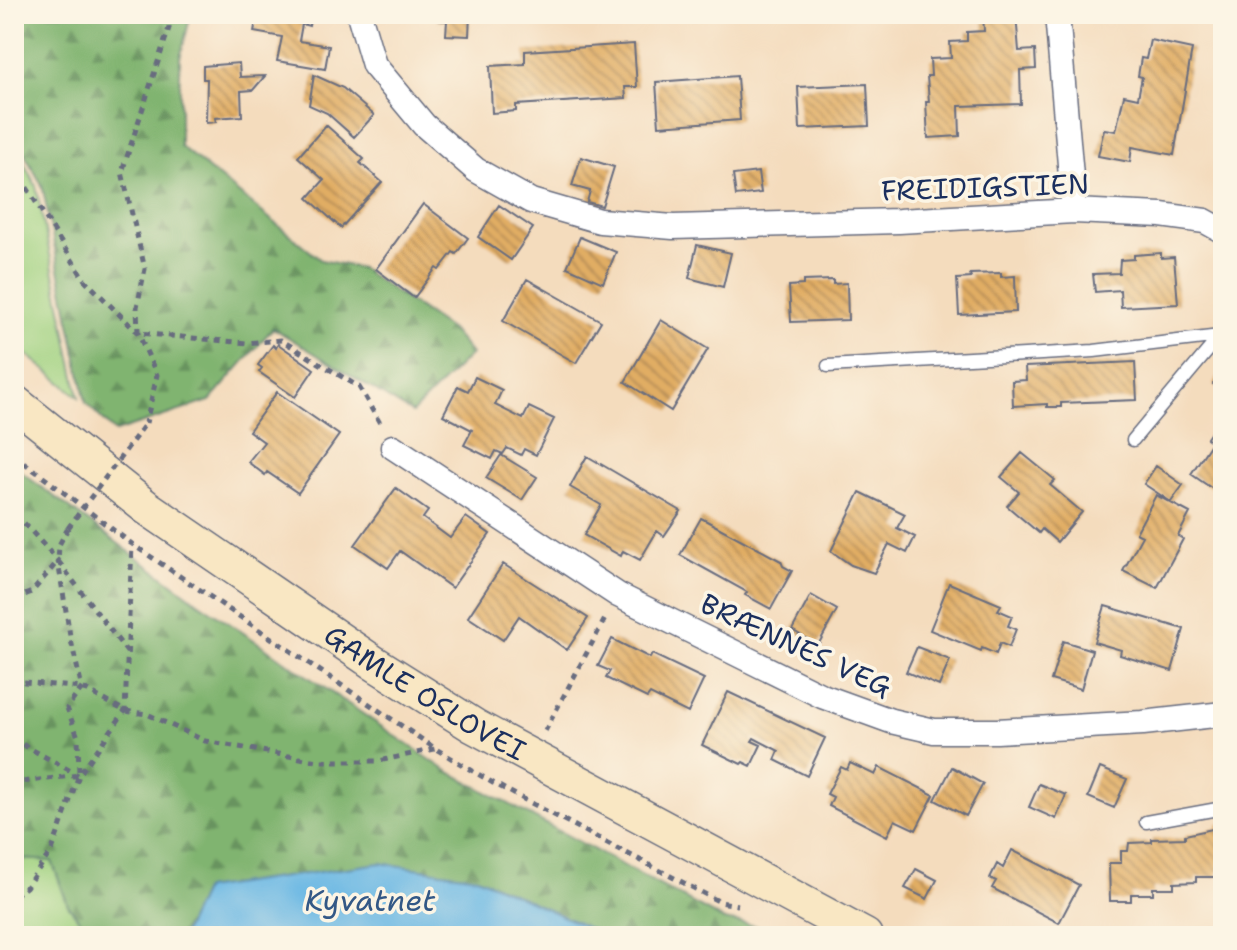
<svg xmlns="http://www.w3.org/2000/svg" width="1237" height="950" font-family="'Shantell Sans',sans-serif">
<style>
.green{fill:#a1d281;stroke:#5e8070;stroke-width:2}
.forest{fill:url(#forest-firs);stroke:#4e7266;stroke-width:2}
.water{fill:#6bb8e4;stroke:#4374a1;stroke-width:2}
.building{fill:url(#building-back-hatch)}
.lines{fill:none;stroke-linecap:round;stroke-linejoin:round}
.lane-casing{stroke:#676c7f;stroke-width:15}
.street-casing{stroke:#676c7f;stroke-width:27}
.secondary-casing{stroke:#676c7f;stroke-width:37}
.path{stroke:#676c7f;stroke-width:5;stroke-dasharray:6 6;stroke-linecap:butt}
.lane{stroke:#fff;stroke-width:12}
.street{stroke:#fff;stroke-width:24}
.secondary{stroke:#f9e7c3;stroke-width:34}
.path-bridge{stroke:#676c7f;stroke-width:5;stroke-dasharray:6 6;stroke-linecap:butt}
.labels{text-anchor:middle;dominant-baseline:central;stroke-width:7;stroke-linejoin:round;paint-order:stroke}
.street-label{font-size:28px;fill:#1b2f5e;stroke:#fcf5e5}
.water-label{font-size:30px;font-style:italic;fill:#335886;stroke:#fcf5e5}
</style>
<defs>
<pattern id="forest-firs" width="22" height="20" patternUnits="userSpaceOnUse" patternTransform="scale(2)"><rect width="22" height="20" fill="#80b46f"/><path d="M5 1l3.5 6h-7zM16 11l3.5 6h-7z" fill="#68935e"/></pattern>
<pattern id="building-back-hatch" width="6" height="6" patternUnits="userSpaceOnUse" patternTransform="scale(2)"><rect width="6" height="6" fill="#e1ad64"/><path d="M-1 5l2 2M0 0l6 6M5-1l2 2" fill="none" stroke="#b68d56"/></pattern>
</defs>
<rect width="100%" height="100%" fill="#fcf5e5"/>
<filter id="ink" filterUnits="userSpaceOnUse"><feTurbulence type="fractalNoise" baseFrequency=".0125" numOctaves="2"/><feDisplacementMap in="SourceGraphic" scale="16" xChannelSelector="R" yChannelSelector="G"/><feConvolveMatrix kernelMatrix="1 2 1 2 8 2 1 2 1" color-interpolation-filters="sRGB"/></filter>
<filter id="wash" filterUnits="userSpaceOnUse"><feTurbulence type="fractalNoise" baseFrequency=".006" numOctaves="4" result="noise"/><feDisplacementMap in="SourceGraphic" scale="32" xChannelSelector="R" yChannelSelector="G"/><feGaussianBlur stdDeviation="1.8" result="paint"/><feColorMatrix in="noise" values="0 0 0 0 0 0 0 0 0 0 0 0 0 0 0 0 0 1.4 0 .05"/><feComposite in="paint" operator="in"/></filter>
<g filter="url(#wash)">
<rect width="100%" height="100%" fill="#f4dcbd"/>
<path class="green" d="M14 144 36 186 79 397 14 344Z
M20 859 52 861 68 905 92 936H14V865Z"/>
<path class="forest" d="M14 14H191L180 58V146L321 260 360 268 451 330 471 354 412 413 273 328 210 401 115 432 86 403 42 185 14 135Z
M14 467 198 602 444 769 724 920 783 931 794 936H599L593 930 477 877 204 889 182 936H92L68 905 52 861 20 859 14 865Z"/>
<path class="water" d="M380 863 477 877 593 930 599 936H182L204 889Z"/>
<g id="blocks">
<path class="building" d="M257 14H311L309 26 302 24 299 41 329 46 325 69 277 61 282 37 254 32Z
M438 14H470L469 36 446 35 447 21 438 20Z
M983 14H1016L1019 51 1035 50 1036 69 1020 70 1021 104 959 106 960 136 928 138 926 102H929L927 76H931L930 59 951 58 950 42 967 41V32L984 31Z
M1150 40 1192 49 1174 155 1132 147 1130 162 1098 156 1104 129 1116 131 1124 95 1138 98 1142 77 1138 76 1141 58 1146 59Z
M634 44 637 87H625L626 98 516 105V111L492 113 490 66 525 64V51Z
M239 63 240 77 265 76 253 90 241 91 242 116 215 118 216 122 206 123 207 79H203V66Z
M314 75 343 88 374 115 354 137 327 113 309 105Z
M737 76 740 120 659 126 656 82Z
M867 84 869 126 800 129 798 87Z
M326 125 364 159 360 163 382 182 341 228 308 198 324 180 298 157Z
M581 157 614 167 602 206 587 202 590 191 572 186Z
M758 172 761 193 736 196 733 175Z
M423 204 468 238 456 254 453 252 439 270 436 268 414 298 376 269Z
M499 205 533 228 511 260 478 237Z
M580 237 616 252 603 283 567 267Z
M697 245 731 253 723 287 689 278Z
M1161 253V258L1174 257 1178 304 1121 307 1120 290 1095 292 1093 274 1119 273 1120 260 1134 259V255Z
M1001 273V277L1015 276 1016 312 959 315 957 279 971 278 970 274Z
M527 279 601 321 576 363 503 321Z
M833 280V284L847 283 848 320 791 322 789 286 803 285V281Z
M661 320 708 349 671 411 625 382Z
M278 344 314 369 295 397 259 372 262 368 258 365 273 345 276 348Z
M1135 362 1137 400 1061 403V407H1047V404L1013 406 1012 381 1026 380 1025 367Z
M1223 369V391L1213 384Z
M475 377 502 390 495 405 523 419 529 407 554 419 536 455 524 449 521 455 507 448 503 454 496 451 492 459 464 445 472 430 443 415 458 386 468 391Z
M277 392 339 435 298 493 267 472 265 475 248 462 264 442 249 431Z
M1223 415V496L1191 474 1212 442 1207 438Z
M1022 453 1055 480 1050 485 1082 512 1057 542 1042 529 1039 533 1007 506 1019 492 1001 477Z
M501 455 537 477 522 500 486 478Z
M587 456 681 511 664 536 657 531 640 560 623 551 621 556 584 535 601 505 570 487Z
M1156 466 1183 485 1171 502 1144 484Z
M396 488 428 511 423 518 450 538 466 517 490 534 452 588 400 551 388 568 355 545Z
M860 492 905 514 897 528 915 537 907 553 889 544 874 573 851 565 831 551Z
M1156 495 1190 513 1178 536 1183 539 1157 588 1123 571 1142 536 1136 533Z
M701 518 781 561 783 566 792 571 771 609 745 595 747 592 680 555Z
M503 564 588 618 567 650 519 616 503 640 468 617Z
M949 583 1001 605 998 610 1012 616 1008 626 1016 629 1009 647 1000 643 996 654 982 648 981 651 930 630Z
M811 595 837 610 818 645 792 630Z
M1105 606 1184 629 1172 671 1120 655 1121 650 1094 642Z
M612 639 650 658 652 654 704 679 688 713 650 694 647 698 606 678 610 671 598 666Z
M1063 641 1092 650 1081 689 1051 680Z
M917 647 950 660 939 686 906 672Z
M728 692 825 738 807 776 775 760 779 751 754 738 752 741 761 745 751 766 743 762 741 764 702 745Z
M850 763 875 775 879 767 934 795 916 830 895 820 887 836 829 806 833 797 827 794 841 767 847 770Z
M952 767 983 784 966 816 935 800Z
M1100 768 1127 779 1114 808 1088 797Z
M1039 784 1066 795 1056 819 1029 807Z
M1217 824H1223V871H1218V877H1196V882L1174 883V888H1153V894H1131V901H1110L1109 863H1121V851H1128L1129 843 1152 842V839L1185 838V835L1217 828Z
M1012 850 1079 885 1059 923 992 888 996 881 990 878 997 864 1003 868Z
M916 869 937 880 927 899 905 888Z"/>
</g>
</g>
<g filter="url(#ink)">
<use href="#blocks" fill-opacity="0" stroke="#676c7f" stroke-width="2"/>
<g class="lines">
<g class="lane-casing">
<path id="lane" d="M828 366 1094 351 1220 336
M1133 440 1221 335
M1146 822 1223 808"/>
</g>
<g class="street-casing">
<path id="street" d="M359 14 374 65 424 125 476 170 531 201 600 221 673 227 899 221 1074 211 1161 215 1205 221 1223 231
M1057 14 1074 211
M393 447 618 595 822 696 891 721 934 731H997L1143 723 1223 714"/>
</g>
<g class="secondary-casing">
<g id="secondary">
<path id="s1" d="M14 402 146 507 374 663 474 726 865 936"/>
</g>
</g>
<path class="path" d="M169 14V28L122 172 145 269 137 307 138 333 247 343 281 340 359 387 381 425
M14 167 84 279 138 333 157 375 146 423
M14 455 132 544 436 749 493 783 720 902 738 905
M14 517 24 523 58 561 70 636 82 688 67 708 78 737 79 775 14 783
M68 528 59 545 58 561 127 652
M14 599 32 592 58 561
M14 675 24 682 82 688 125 711 147 714 205 741 317 761H379L435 749
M545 731 606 617
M14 736 20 743 78 775
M14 896 26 887 52 850 79 775 125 711 132 545"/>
<use href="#lane" class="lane"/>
<use href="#street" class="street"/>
<use href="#secondary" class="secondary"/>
<path class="path-bridge" d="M68 528 146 423"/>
</g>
</g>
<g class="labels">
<g class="street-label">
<text transform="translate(985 187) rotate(-2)">FREIDIGSTIEN</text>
<text transform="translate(796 645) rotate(25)">BRÆNNES VEG</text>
<text stroke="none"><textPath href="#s1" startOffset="504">GAMLE OSLOVEI</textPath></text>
</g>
<g class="water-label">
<text x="370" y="900">Kyvatnet</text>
</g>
</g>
<rect width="1237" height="950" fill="none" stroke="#fcf5e5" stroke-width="48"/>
</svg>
